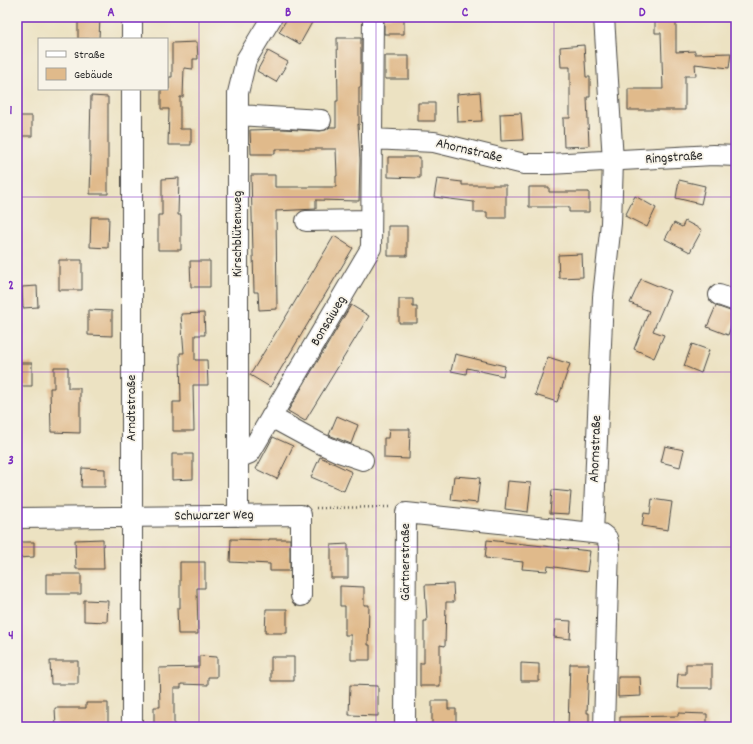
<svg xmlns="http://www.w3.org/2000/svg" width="753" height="744" font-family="Dekko,sans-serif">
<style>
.building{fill:#e0ba8b}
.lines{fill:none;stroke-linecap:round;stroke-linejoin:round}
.minor-casing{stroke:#484642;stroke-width:22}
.path{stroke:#484642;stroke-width:2.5;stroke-dasharray:1 3;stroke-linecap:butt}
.minor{stroke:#fff;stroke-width:20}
.grid{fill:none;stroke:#7b2cbf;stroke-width:1;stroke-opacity:0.55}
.labels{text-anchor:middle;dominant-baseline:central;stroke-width:3.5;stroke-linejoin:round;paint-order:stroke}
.street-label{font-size:14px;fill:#2b2b2b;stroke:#f7f3e8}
.neatline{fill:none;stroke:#7b2cbf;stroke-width:1.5}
.grid-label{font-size:13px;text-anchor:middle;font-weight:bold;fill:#7b2cbf}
</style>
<rect width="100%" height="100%" fill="#f7f3e8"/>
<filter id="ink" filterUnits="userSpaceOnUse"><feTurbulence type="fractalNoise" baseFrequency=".025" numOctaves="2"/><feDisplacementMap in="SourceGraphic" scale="8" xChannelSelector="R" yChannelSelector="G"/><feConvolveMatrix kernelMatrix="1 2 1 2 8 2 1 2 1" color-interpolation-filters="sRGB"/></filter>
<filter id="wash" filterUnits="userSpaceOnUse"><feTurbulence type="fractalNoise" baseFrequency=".012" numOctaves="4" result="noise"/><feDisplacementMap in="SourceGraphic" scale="16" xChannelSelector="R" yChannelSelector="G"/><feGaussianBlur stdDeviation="0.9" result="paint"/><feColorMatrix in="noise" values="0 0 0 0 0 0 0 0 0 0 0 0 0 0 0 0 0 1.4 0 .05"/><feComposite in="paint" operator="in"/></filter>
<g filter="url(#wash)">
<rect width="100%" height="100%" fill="#ece2c2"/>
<g id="blocks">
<path class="building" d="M78 17H100L99 39H78Z
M288 17H315L300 44 279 32Z
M384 17H404V34H384Z
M655 17H676V52L695 51V54L731 53 729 68 695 64 696 76H685V110H628V89H663L661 33H655Z
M337 38H361V87H359V125L358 124 360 160 359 201 316 200V209L276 211 277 309 259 310 258 292H254L251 175H275V187H336V176H337L336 149H275V154H251L250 130 282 129 320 131 326 130 330 127H336V101H338Z
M197 42 198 59H193V69L184 68 183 97H180V129H191V145H168L169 109H161V89H169V77H172V43Z
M584 45 586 77H590V97H587L589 146 564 147 563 118H570V67H561L560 47Z
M268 51 288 62 276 82 257 71Z
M385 56H409V79H385Z
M480 92 482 121 458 122 457 94Z
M91 96 108 97V194H90L91 156H90V140Z
M418 103H435V121H418Z
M521 113 523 140 501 141 500 114Z
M17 116H32V136H17Z
M388 157H420V178L388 177Z
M179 178 178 215H181V250H158V215H162V179Z
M437 179 462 182V185H506V218H487V212H474V202L434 197Z
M679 180 705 186 701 204 676 198Z
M529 187H549V192H589V212H569V207H529Z
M635 196 656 208 647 227 625 216Z
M91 217H109L108 248 90 247Z
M685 221 702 230 690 252 665 239 674 223 682 227Z
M388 226H407V256H388Z
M334 236 353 248 270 387 250 375 278 329V330Z
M582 254 583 277 559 278 558 255Z
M59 260H82V290H59Z
M190 261H210V287H191Z
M641 279 670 291 653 331 664 335 654 358 634 349 649 311 630 303Z
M37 286 38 307 23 308 22 287Z
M399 299H413V307H417V323H399Z
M351 305 369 316 305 421 288 411Z
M716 306 736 313 728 335 707 327Z
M88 310 112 311V336L88 335Z
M204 313 205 335H195V360H207L208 385H193L194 431H173V402H181L180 353H184L181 314Z
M692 344 709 350 701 373 684 366Z
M455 354 505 366 503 376 467 368 466 374 451 371Z
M548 357 570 364 557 402 535 395Z
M17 363H32V386H17Z
M54 367H68V388H80V433L51 432 50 388H54Z
M337 416 358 425 351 444 329 435Z
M389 429H410L409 459 384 458V438H388Z
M273 437 293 446 277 479 256 469Z
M665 446 684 450 680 467 661 462Z
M172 454H193V479L172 480Z
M320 457 352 472 344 491 311 477Z
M82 468 105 469V487H81Z
M454 476 480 478 477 503 451 500Z
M508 481 531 483 528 512 505 509Z
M552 490 571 492 569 514 550 513Z
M652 499 672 502 668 530 642 526 644 513 650 514Z
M103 539 104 569H76L75 540Z
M231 539 269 540V539H290V571H270V564L230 562Z
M487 540 590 551 587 572 548 566 547 571 522 569 523 562 485 558Z
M17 542H34V557L17 558Z
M348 544V578H331V545Z
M180 562H205V588H197L198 634H178L177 608H180Z
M46 574H81V594H46Z
M453 584 454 602H446L445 646 440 645V686H420V663H424V621H427L425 585Z
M340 586 364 587V605H369L368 645H370V660H351V635H345V606H340Z
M84 600 108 601 107 622 84 621Z
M266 609H287V633H265Z
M555 620 571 621 570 639 554 637Z
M199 656 217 657V677H208V685L181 684V688H174V727H154V707H160L159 668 199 667Z
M271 657H294V681H271Z
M50 661H78V684H51Z
M521 663 539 664V681H521Z
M570 664H589L587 713H589V727H568Z
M686 664H712V688H677L678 674H686Z
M618 677H640L641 696 618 697Z
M350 685 378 686V716L349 715Z
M432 701H448V709H456V725H432Z
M86 703H108V727H56L55 708H86Z
M678 713 707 714V727H620V717L678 716Z"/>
</g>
</g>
<g filter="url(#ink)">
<use href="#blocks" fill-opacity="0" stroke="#484642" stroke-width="1"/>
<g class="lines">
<g class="minor-casing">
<path id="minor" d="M132 39V17
M238 115 321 120
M372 139 434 142 524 164H549L713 155 736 156
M306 221 371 220
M719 295 736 301
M271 417 317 442 339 452 363 460
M238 458V93L246 60 272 17
M238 516V458L250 453 371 248 373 17
M17 518 301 515V596
M593 533 603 297 611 223 613 161 604 17
M132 727V89
M405 727 406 513 602 534 607 538 609 546 604 727"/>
</g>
<path class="path" d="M316 508 391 507"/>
<use href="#minor" class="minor"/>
</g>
</g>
<path class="grid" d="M199 17V727M376 17V727M554 17V727M17 197H736M17 372H736M17 547H736"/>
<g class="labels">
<g class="street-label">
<text transform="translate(469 151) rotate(13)">Ahornstraße</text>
<text transform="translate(674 158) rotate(-4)">Ringstraße</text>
<text transform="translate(238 234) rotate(-90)">Kirschblütenweg</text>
<text transform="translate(329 321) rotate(-59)">Bonsaiweg</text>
<text transform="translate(132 408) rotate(-90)">Arndtstraße</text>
<text transform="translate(596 449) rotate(-88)">Ahornstraße</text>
<text transform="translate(214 516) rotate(-1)">Schwarzer Weg</text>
<text transform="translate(406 562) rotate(-90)">Gärtnerstraße</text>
</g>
</g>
<rect width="753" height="744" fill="none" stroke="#f7f3e8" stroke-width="44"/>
<rect x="38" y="38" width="130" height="52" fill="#f7f3e8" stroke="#a5a39c"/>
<rect x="46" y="51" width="20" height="6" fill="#ffffff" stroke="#a5a39c"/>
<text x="74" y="58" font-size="12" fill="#2b2b2b">Straße</text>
<rect x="46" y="68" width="20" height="12" fill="#e0ba8b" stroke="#a5a39c"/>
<text x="74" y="78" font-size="12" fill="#2b2b2b">Gebäude</text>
<rect x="22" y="22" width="709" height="700" class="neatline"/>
<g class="grid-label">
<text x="111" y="16">A</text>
<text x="288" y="16">B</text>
<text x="465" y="16">C</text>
<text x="642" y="16">D</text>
<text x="11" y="114">1</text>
<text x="11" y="289">2</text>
<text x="11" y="464">3</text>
<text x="11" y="639">4</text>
</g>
</svg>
